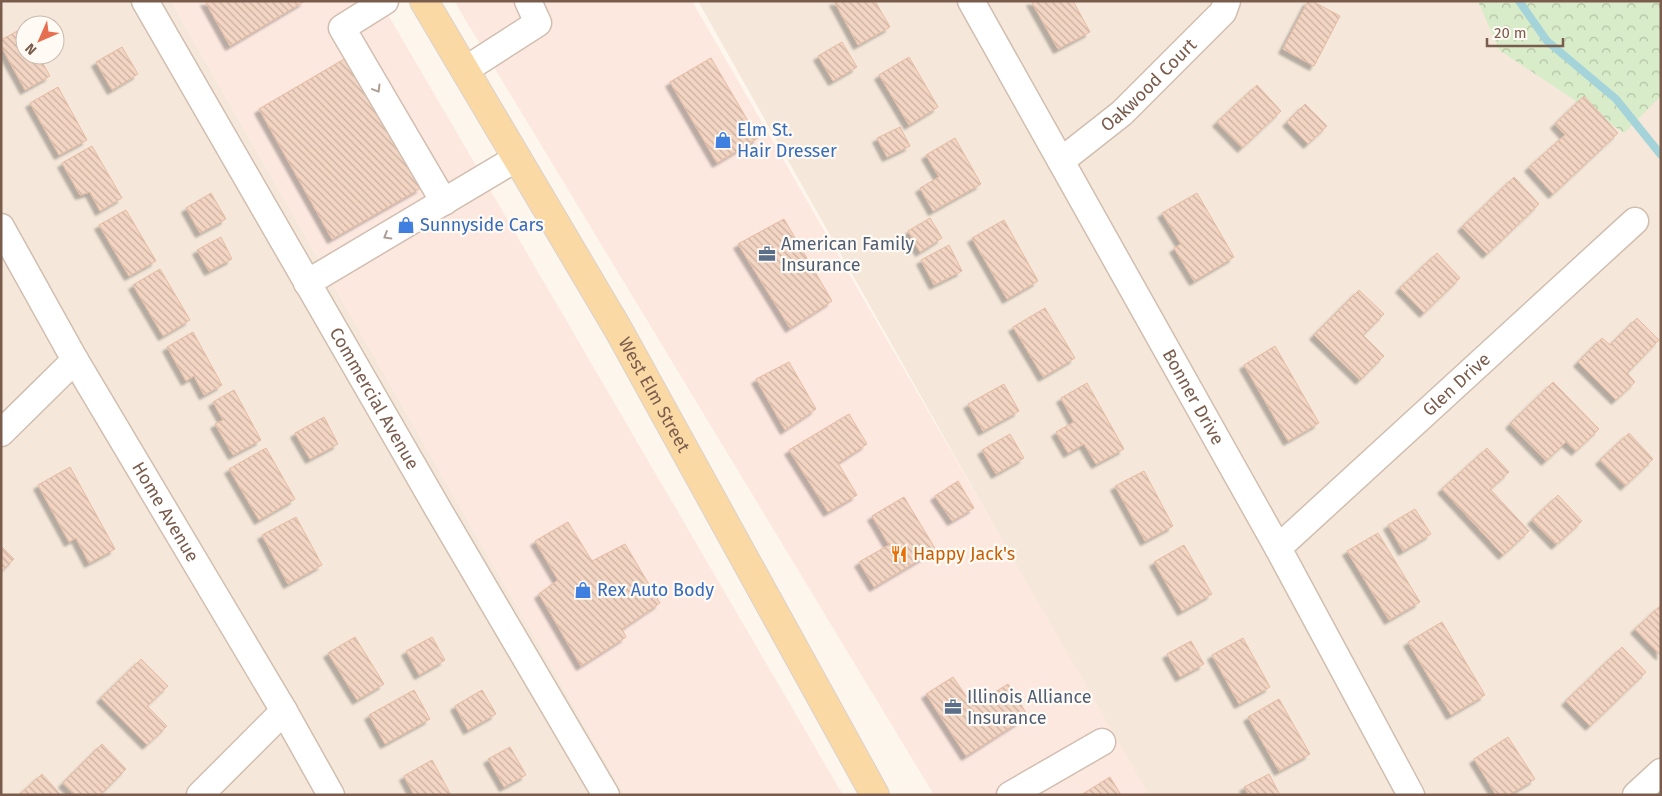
<svg xmlns="http://www.w3.org/2000/svg" width="1662" height="796" font-family="'Fira Sans',sans-serif">
<style>
.residential{fill:#f5e8da;fill-rule:evenodd}
.commercial{fill:#fde8e0}
.forest{fill:url(#forest-crowns)}
.lines{fill:none;stroke-linecap:round;stroke-linejoin:round}
.stream{stroke:#a5d3da;stroke-width:8}
.building{fill:url(#building-back-hatch);stroke:#e6bba3;filter:url(#shadow)}
.minor-casing{stroke:#d1beb0;stroke-width:29}
.major-casing{stroke:#dad1cd;stroke-width:30}
.minor{stroke:#fff;stroke-width:26}
.major{stroke:#fbd9a5;stroke-width:28}
.oneway{stroke:#af9d94}
.labels{text-anchor:middle;dominant-baseline:central;stroke-width:4.5;stroke-linejoin:round;paint-order:stroke}
.street-label{font-size:18px;fill:#7a5c4d;stroke:#fffaf3}
.shop-label{font-size:18px;fill:#366cbe;stroke:#fffaf3;text-anchor:start}
.service-label{font-size:18px;fill:#4e5e75;stroke:#fffaf3;text-anchor:start}
.food-label{font-size:18px;fill:#c56008;stroke:#fffaf3;text-anchor:start}
</style>
<defs>
<pattern id="forest-crowns" width="20" height="18" patternUnits="userSpaceOnUse" patternTransform="scale(1.25)"><rect width="20" height="18" fill="#d8ecc9"/><path d="M2 6a3 3 0 1 1 6 0M12 15a3 3 0 1 1 6 0" fill="none" stroke="#b4c2a5"/></pattern>
<pattern id="building-back-hatch" width="6" height="6" patternUnits="userSpaceOnUse" patternTransform="scale(1.25)"><rect width="6" height="6" fill="#f3d5c3"/><path d="M-1 5l2 2M0 0l6 6M5-1l2 2" fill="none" stroke="#cab0a1"/></pattern>
<filter id="shadow"><feDropShadow dx="-4.5" dy="4.5" stdDeviation="1" flood-color="#0004"/></filter>
</defs>
<rect width="100%" height="100%" fill="#fdf6ec"/>
<path class="residential" d="M1 1H171L625 795H1ZM25 25H55V55H25Z
M698 1H1661V795H1146Z"/>
<path class="commercial" d="M171 1H380L843 795H625Z
M454 1H692L1149 795H934Z"/>
<path class="forest" d="M1478 1H1661V96L1624 133 1499 50Z"/>
<g class="lines">
<path class="stream" d="M1519 1 1547 41 1616 99 1661 155"/>
</g>
<path class="building" d="M205 1H305L230 46Z
M834 1H875L890 27 858 45Z
M1031 1H1073L1090 32 1058 49Z
M1308 1H1312L1340 16 1314 66 1283 49Z
M23 28 25 31V55H38L50 76 25 90 1 46V40Z
M842 42 857 67 833 81 818 56Z
M122 47 138 74 112 90 96 62Z
M909 57 938 107 909 125 879 75Z
M346 58 421 188 332 239 259 109Z
M711 58 758 138 717 163 670 82Z
M1257 85 1281 111 1242 148 1217 122Z
M58 87 87 140 59 155 30 103Z
M1584 96 1618 133 1553 194 1529 167 1565 135 1555 124Z
M1305 104 1327 126 1308 144 1287 122Z
M900 127 910 146 887 157 877 138Z
M955 138 981 184 933 211 920 188 939 177 926 155Z
M92 146 122 198 100 211 90 192 80 195 62 163Z
M1514 177 1539 204 1487 254 1462 227Z
M211 193 226 219 200 233 186 208Z
M1197 193 1234 257 1194 281 1174 248 1181 244 1162 213Z
M126 210 156 261 129 276 99 225Z
M930 218 942 238 920 252 908 231Z
M784 219 832 301 790 328 738 244Z
M1004 220 1038 281 1007 299 972 238Z
M221 237 232 259 209 271 197 250Z
M949 245 962 271 934 285 921 260Z
M1437 253 1460 278 1424 313 1400 288Z
M160 269 190 320 163 336 133 285Z
M1359 290 1384 314 1363 335 1384 356 1360 380 1314 335Z
M1045 308 1075 358 1043 377 1013 327Z
M1637 318 1659 340 1627 373 1635 382 1616 400 1578 362 1602 338 1610 345Z
M193 332 222 385 204 395 194 376 186 381 167 347Z
M1275 346 1319 423 1288 441 1244 365Z
M789 362 816 409 785 430 756 379Z
M1553 382 1599 429 1576 451 1566 442 1546 461 1510 424Z
M1087 383 1124 449 1096 464 1084 444 1068 453 1056 432 1074 422 1061 398Z
M1004 384 1019 411 983 431 968 404Z
M234 390 261 440 233 455 215 424 223 420 213 402Z
M849 414 867 444 838 463 857 495 828 512 789 450Z
M324 417 338 444 310 459 295 433Z
M1629 433 1653 459 1625 486 1600 460Z
M1010 434 1024 458 996 474 982 450Z
M266 448 295 499 259 520 229 469Z
M1487 448 1509 472 1490 489 1529 531 1503 555 1442 489Z
M70 467 115 549 89 563 76 538 69 542 38 485Z
M1144 471 1173 526 1145 541 1115 486Z
M958 481 974 508 952 521 935 496Z
M1558 495 1582 521 1556 545 1532 520Z
M904 497 936 550 874 587 859 562 889 545 872 516Z
M1415 509 1431 534 1403 551 1388 525Z
M296 517 322 565 288 584 262 535Z
M568 522 592 561 625 544 660 603 622 629 626 637 581 666 539 594 558 580 535 541Z
M1378 533 1420 602 1389 620 1347 551Z
M1184 545 1212 594 1182 611 1154 562Z
M1 546 14 559 1 572Z
M1661 605V655H1660L1635 629Z
M1442 622 1485 695 1451 715 1408 642Z
M355 637 384 684 357 700 328 653Z
M432 637 445 660 419 675 406 651Z
M1243 638 1270 687 1239 704 1212 655Z
M1191 641 1204 664 1180 677 1167 654Z
M1622 647 1646 672 1590 726 1566 701Z
M141 659 168 686 147 706 167 726 147 745 101 698Z
M953 677 973 706 1008 684 1028 716 966 756 926 694Z
M414 690 430 719 385 744 369 715Z
M482 690 496 714 468 730 455 706Z
M1279 699 1310 754 1279 771 1248 717Z
M1508 737 1535 779 1509 795H1496L1474 759Z
M102 744 126 769 100 795H74L63 783Z
M510 747 526 775 504 787 488 759Z
M432 760 451 795H414L404 776Z
M42 774 61 795 20 794Z
M1269 774 1280 795H1249L1244 787Z
M1110 777 1121 795H1081Z"/>
<g class="lines">
<g class="minor-casing">
<g id="minor">
<path id="s1" d="M145 1 438 509 606 795"/>
<path d="M385 1 342 28 444 202"/>
<path id="s2" d="M971 1 1278 548 1411 795"/>
<path d="M465 70 538 23 528 1"/>
<path id="s3" d="M1061 161 1122 113 1223 12 1227 1"/>
<path id="s4" d="M1 227 75 360 284 711 331 795"/>
<path d="M307 283 517 158"/>
<path d="M1 433 75 360"/>
<path id="s5" d="M1278 548 1635 221"/>
<path d="M200 795 284 711"/>
<path d="M1010 795 1102 742"/>
<path d="M1636 795 1661 772"/>
</g>
</g>
<g class="major-casing">
<g id="major">
<path id="s6" d="M424 1 618 329 875 795"/>
</g>
</g>
<use href="#minor" class="minor"/>
<use href="#major" class="major"/>
</g>
<defs><path id="oneway-chevron" d="M-2-3.5L2.5 0L-2 3.5" fill="none" stroke-width="1.6" stroke-linecap="round" stroke-linejoin="round" transform="scale(1.25)"/></defs>
<g class="oneway">
<use href="#oneway-chevron" transform="translate(377 89) rotate(59)"/>
<use href="#oneway-chevron" transform="translate(387 236) rotate(149)"/>
</g>
<defs>
<g id="shop-bare" transform="scale(1.35)"><path d="M-5-2.5h2.3a2.7 3.5 0 0 1 5.4 0H5L5.5 6h-11ZM-1.5-2.5h3a1.5 2.3 0 0 0-3 0Z" fill="#3f7fe0" stroke="#fffaf3" stroke-width="2.5" paint-order="stroke"/></g>
<g id="office-bare" transform="scale(1.35)"><path d="M-6-3h4V-5.5h4V-3h4V5H-6ZM-1-4.5V-3h2v-1.5ZM-6 0V1H6V0Z" fill="#5c6f8a" stroke="#fffaf3" stroke-width="2.5" paint-order="stroke"/></g>
<g id="restaurant-bare" transform="scale(1.35)"><path d="M-5-6h1v4h1v-4h1v4h1v-4h1v5L-1.5 .5V6h-2V.5L-5-1ZM5-6V6H3V1.5H1.5Q1.5-4 5-6Z" fill="#e8710a" stroke="#fffaf3" stroke-width="2.5" paint-order="stroke"/></g>
</defs>
<g fill-rule="evenodd">
<use href="#shop-bare" x="723" y="140"/>
<use href="#shop-bare" x="406" y="225"/>
<use href="#office-bare" x="767" y="254"/>
<use href="#restaurant-bare" x="899" y="554"/>
<use href="#shop-bare" x="583" y="590"/>
<use href="#office-bare" x="953" y="707"/>
</g>
<g class="labels">
<g class="street-label">
<text stroke="none"><textPath href="#s3" startOffset="116">Oakwood Court</textPath></text>
<text stroke="none"><textPath href="#s5" startOffset="242">Glen Drive</textPath></text>
<text stroke="none"><textPath href="#s6" startOffset="456">West Elm Street</textPath></text>
<text stroke="none"><textPath href="#s2" startOffset="454">Bonner Drive</textPath></text>
<text stroke="none"><textPath href="#s1" startOffset="459">Commercial Avenue</textPath></text>
<text stroke="none"><textPath href="#s4" startOffset="329">Home Avenue</textPath></text>
</g>
<g class="shop-label">
<text x="737" y="130">Elm St.<tspan x="737" dy="21">Hair Dresser</tspan></text>
<text x="420" y="225">Sunnyside Cars</text>
<text x="597" y="590">Rex Auto Body</text>
</g>
<g class="service-label">
<text x="781" y="244">American Family<tspan x="781" dy="21">Insurance</tspan></text>
<text x="967" y="697">Illinois Alliance<tspan x="967" dy="21">Insurance</tspan></text>
</g>
<g class="food-label">
<text x="913" y="554">Happy Jack's</text>
</g>
</g>
<rect width="1662" height="796" fill="none" stroke="#7a5c4d" stroke-width="5"/>
<g transform="translate(40 40) rotate(225)"><circle r="24" fill="#fffaf3" stroke="#cabbb1"/>
<path d="M0-4L9 19L0 12L-9 19Z" fill="#e76f51"/>
<text y="-8" font-size="14" font-weight="bold" text-anchor="middle" fill="#7a5c4d">N</text>
</g>
<path d="M1487 38v8h76v-8" fill="none" stroke="#7a5c4d" stroke-width="2.5"/>
<text x="1494" y="38" font-size="15" fill="#7a5c4d" stroke="#fffaf3" stroke-width="4" paint-order="stroke">20 m</text>
</svg>
